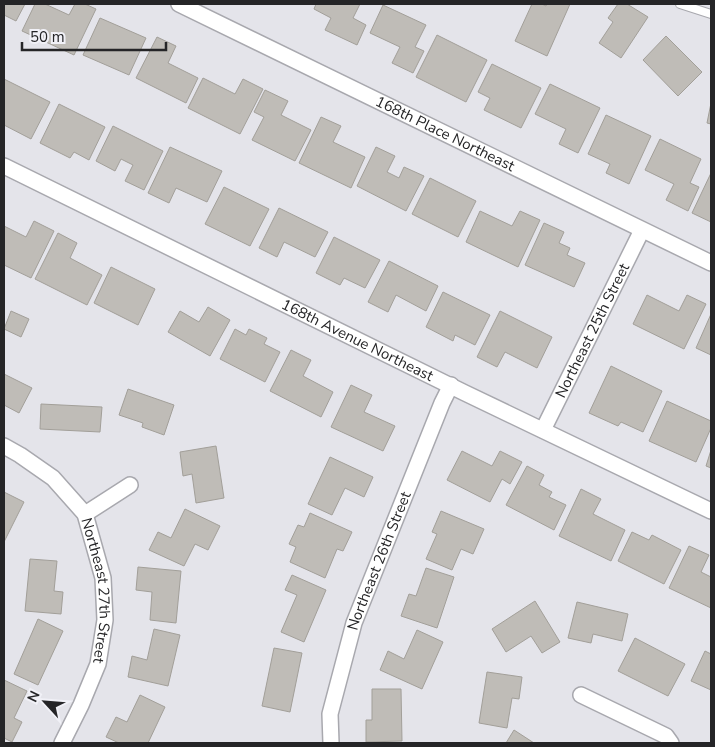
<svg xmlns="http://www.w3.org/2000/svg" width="715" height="747" font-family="'Nunito Sans',sans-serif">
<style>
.building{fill:#bfbcb7;stroke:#a29f99}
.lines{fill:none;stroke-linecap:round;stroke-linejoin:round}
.service-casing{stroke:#a8a8ae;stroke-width:10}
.minor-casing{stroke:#a8a8ae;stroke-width:18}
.service{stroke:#fff;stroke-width:8}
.minor{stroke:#fff;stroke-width:15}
.labels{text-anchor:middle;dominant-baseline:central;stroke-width:4;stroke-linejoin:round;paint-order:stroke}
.street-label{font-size:15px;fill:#252527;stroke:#f1f1f7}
</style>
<rect width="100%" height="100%" fill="#e4e4ea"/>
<path class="building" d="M4 4H25L16 21 4 15Z
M35 4H45L69 15 75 4H85L96 9 74 55 22 31Z
M316 4H360L353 18 366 25 357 45 325 30 331 18 314 9Z
M532 4H542L546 6 547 4H570L547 56 515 41Z
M618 4H627L648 17 621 58 599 43 613 22 608 18Z
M383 5 426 25 415 47 424 51 413 73 392 63 400 47 370 33Z
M100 18 146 38 129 75 83 55Z
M437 35 487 60 466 102 416 77Z
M666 36 702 72 678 96 643 60Z
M157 37 176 46 168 63 198 78 186 103 136 78Z
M492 64 541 88 521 128 484 110 490 98 478 92Z
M203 78 235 94 243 79 263 89 240 134 188 108Z
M4 79 50 102 31 139 4 125Z
M550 84 600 108 578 153 559 144 566 129 535 114Z
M265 90 288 101 281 115 311 130 295 161 252 140 264 117 254 112Z
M711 103V124L707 123Z
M59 104 105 127 89 160 74 152 70 158 40 143Z
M606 115 651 136 629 184 606 173 610 164 588 154Z
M321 117 341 126 333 142 365 157 351 188 299 163Z
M113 126 163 151 144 190 125 181 133 165 121 159 115 171 96 161Z
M660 139 701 159 690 183 699 187 688 211 666 200 674 184 645 170Z
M170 147 222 171 207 202 176 188 169 203 148 193Z
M376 147 395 156 387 172 399 178 404 167 424 176 406 211 357 186Z
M711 173V222L692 213Z
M430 178 476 201 458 237 412 214Z
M224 187 269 209 250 246 205 224Z
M279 208 328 232 315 257 284 242 277 257 259 248Z
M480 211 512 226 520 211 540 220 518 267 466 242Z
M34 221 54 231 31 278 4 265V226L26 237Z
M544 223 564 232 559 243 570 248 567 255 585 263 574 287 525 265Z
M58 233 77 243 70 258 102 275 87 305 35 279Z
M334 237 380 260 365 288 344 278 340 285 316 273Z
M389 261 438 286 426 311 396 295 388 312 368 302Z
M111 267 155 289 138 325 94 303Z
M443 292 490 315 475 345 455 335 453 341 426 327Z
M647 295 679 311 687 295 706 304 684 349 633 324Z
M208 307 230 320 210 356 168 332 180 311 199 322Z
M11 311 29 319 21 337 4 329Z
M500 311 552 337 537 368 505 352 497 367 477 357Z
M711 314V355L696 348Z
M235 329 246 335 249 329 267 338 264 344 280 352 265 382 220 359Z
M291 350 311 360 303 376 333 392 321 417 270 391Z
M611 366 662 391 643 432 621 422 618 426 589 413Z
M4 374 32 388 19 413 4 405Z
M351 385 372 395 364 412 395 426 383 451 331 427Z
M128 389 174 405 164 435 142 427 143 423 119 415Z
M667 401 711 421V428L696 462 649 441Z
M41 404 102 407 100 432 40 429Z
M216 446 224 498 196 503 192 474 183 476 180 452Z
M711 450V468L706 466Z
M462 451 492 466 500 451 522 462 510 484 502 479 490 502 447 480Z
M330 457 373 477 364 497 345 488 332 515 308 504Z
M527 466 544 475 539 485 552 492 549 497 566 505 554 530 506 505Z
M581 489 601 499 593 514 625 530 611 561 559 536Z
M4 492 24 502 4 542Z
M185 509 220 526 208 550 195 544 184 566 149 550 158 532 171 538Z
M441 511 484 529 473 554 461 549 452 570 426 559 437 534 432 532Z
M310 513 352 532 343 551 337 549 325 578 290 562 296 547 289 544 298 525 304 527Z
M632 532 649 540 652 535 681 550 664 584 618 561Z
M689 546 709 555 701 572 711 577V608L669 588Z
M30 559 57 561 54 591 63 592 61 614 25 611Z
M138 567 181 571 176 623 150 620 152 592 136 590Z
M426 568 454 577 437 628 401 616 409 594 416 596Z
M292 575 326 590 304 642 281 632 297 595 285 590Z
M535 601 560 642 542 653 531 636 506 652 492 629Z
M577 602 628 614 622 641 593 634 591 643 568 638Z
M38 619 63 631 38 685 14 674Z
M154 629 180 635 168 686 128 677 132 656 147 660Z
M417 630 443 642 422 689 380 670 388 651 404 659Z
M635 638 685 664 668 696 618 671Z
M274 648 302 653 290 712 262 706Z
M705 651 711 654V690L691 681Z
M487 672 522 677 519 699 512 698 507 728 479 723Z
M4 680 27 691 14 718 22 722 12 742 4 738Z
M372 689H401L402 741 366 742V720H372Z
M140 695 165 707 148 743H119L106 737 116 717 127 722Z
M514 730 534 743H506Z"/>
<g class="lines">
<g class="service-casing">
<path id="service" d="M680 4 711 14"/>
</g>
<g class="minor-casing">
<g id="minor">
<path id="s1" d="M179 4 711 263"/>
<path id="s2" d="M4 166 465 393 711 511"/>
<path id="s3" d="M543 430 642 230"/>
<path id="s4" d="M4 446 20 455 53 478 85 514 103 578 105 620 98 664 81 705 62 743"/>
<path d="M85 514 130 485"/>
<path d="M581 695 666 736 671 743"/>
<path id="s5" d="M331 743 330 714 354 623 442 403 451 385"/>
</g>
</g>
<use href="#service" class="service"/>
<use href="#minor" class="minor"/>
</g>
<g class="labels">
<g class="street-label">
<text stroke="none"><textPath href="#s1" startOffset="296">168th Place Northeast</textPath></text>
<text stroke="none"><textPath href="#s3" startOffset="111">Northeast 25th Street</textPath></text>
<text stroke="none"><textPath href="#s2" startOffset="394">168th Avenue Northeast</textPath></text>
<text stroke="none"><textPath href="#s5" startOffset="190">Northeast 26th Street</textPath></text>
<text stroke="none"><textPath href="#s4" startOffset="185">Northeast 27th Street</textPath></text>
</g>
</g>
<rect width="715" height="747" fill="none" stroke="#252527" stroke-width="10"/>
<g transform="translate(45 702) rotate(296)" stroke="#f1f1f7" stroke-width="4" paint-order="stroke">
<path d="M0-4L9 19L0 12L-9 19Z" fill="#252527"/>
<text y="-8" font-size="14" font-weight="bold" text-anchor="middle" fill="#252527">N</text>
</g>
<path d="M22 42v8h144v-8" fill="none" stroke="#252527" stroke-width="2.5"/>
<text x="30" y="42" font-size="15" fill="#252527" stroke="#f1f1f7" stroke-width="4" paint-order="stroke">50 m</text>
</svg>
